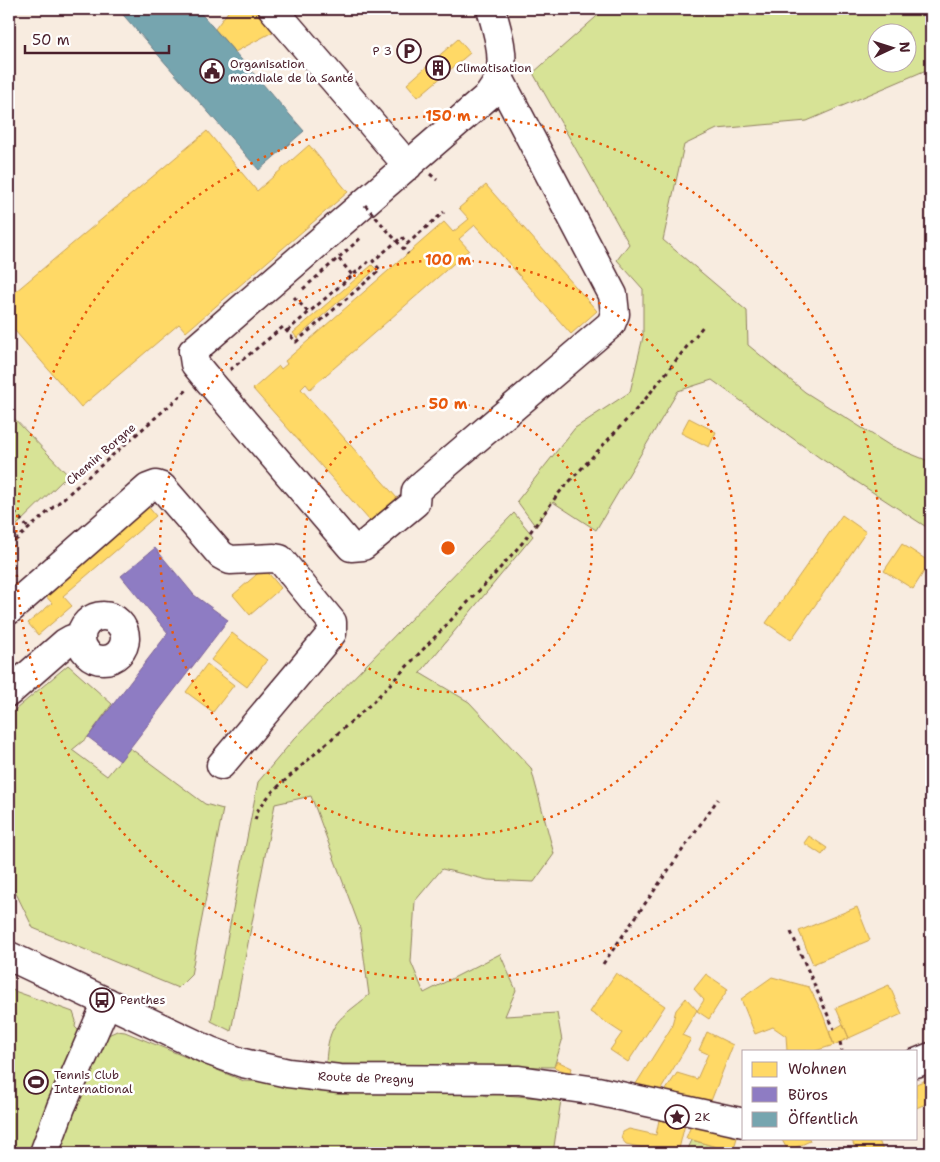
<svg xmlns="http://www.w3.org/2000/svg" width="940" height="1162" font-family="'Shantell Sans',sans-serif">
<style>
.green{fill:#d7e396;stroke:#908160;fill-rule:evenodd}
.homes{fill:#ffd966;stroke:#c9a154}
.offices{fill:#8e7cc3;stroke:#7a6095}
.public{fill:#76a5af;stroke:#697d87}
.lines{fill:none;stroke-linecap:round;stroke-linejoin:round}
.minor-casing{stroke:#4a1f2b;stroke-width:31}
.path{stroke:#4a1f2b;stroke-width:3;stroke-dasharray:4 4;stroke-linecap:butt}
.minor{stroke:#fff;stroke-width:28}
.path-bridge{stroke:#4a1f2b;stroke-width:3;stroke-dasharray:4 4;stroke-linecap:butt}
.ring{fill:none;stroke:#e8590c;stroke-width:2.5;stroke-dasharray:2.5 5}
.labels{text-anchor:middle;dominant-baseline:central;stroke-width:5;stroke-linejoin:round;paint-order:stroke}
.poi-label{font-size:12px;fill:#4a1f2b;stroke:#fff;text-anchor:start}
.street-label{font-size:12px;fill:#4a1f2b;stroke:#fff}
.centre{fill:#e8590c;stroke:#fff;stroke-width:2.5}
.ring-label{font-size:15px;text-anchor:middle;font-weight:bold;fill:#e8590c;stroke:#fff;stroke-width:5;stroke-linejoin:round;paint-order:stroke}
</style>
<rect width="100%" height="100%" fill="#f8ece0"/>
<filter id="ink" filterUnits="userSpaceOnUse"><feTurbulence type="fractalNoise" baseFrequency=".02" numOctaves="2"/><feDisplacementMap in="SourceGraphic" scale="10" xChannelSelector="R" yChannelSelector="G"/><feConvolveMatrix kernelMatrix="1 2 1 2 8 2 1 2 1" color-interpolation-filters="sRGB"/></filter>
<g filter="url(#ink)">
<path class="green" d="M605 9 931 10V68L807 121 717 129 684 145 663 240 747 311 748 345 805 392 889 445 931 462V530L820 458 712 380 678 391 596 530 553 502 536 527 517 501 575 428 630 392 643 337V289L617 260 629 244 533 73ZM908 32V62H878V32Z
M9 413 68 475 9 533Z
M514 513 533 536 420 673 469 702 531 768 554 854 534 882 488 880 442 869 415 901 411 962 424 993 500 954 516 990 505 1016 557 1013 562 1041 554 1067 326 1064C328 1021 339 1020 369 995L360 928 311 796 275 804 231 1031 211 1021 258 782 294 739Z
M68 665 112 704 88 737 72 750 107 776 130 748 205 804 223 809 191 975 178 988 33 928 9 879V715Z
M9 989 73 1012 76 1021 75 1027 82 1034 35 1153H9Z
M117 1031 125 1032 244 1081 475 1089 486 1096 494 1094 561 1100 553 1153H52L103 1042 108 1035Z
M692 1140 738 1153H686Z"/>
<path class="homes" d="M230 9H267L282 27 235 52 215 29Z
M458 39 470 53 418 97 407 84Z
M207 131 257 191 309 145 348 192 186 332 179 324 81 407 9 324V297Z
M486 185 597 311 571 334 475 225 459 239 469 250 310 389 306 384 301 389 397 498 370 521 253 389 279 366 281 369 287 364 285 361 444 222 453 232 469 219 459 208Z
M372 265 376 269 297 338 293 333Z
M689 418 716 432 709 447 681 433Z
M146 504 156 516 63 596 72 606 38 635 28 623 52 603 43 593Z
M842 515 866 532 791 640 766 623Z
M902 544 930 562 913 589 884 571Z
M264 568 281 588 250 615 233 595Z
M232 633 267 660 247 687 211 660Z
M207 664 234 685 213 712 186 692Z
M809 836 827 848 822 855 804 843Z
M857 907 870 940 813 964 799 931Z
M616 973 665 1006 628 1062 610 1050 622 1033 590 1012Z
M706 974 728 989 709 1019 697 1011 704 1000 694 989Z
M772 977 809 987 822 1012 834 1045 815 1051H787L786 1036 773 1027 755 1034 741 999Z
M889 985 902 1014 849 1038 836 1008Z
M686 998 697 1010 682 1035 691 1039 660 1091 634 1087 671 1028 676 1010Z
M843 1024 849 1038 834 1045 829 1032Z
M707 1032 733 1045 709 1106 664 1093 677 1073 697 1079 708 1054 699 1050Z
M557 1061 572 1068 570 1074 554 1067Z
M931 1078V1102L916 1108V1084Z
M660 1115 686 1120 678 1153H651L652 1150 626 1144 621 1138 623 1132 629 1129 656 1135Z
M693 1121 738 1134 733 1152 686 1138Z
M781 1138H809L810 1141 788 1151Z
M851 1138H878L884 1153H857Z"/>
<path class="offices" d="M155 548 194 595 228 620 120 761 88 737 168 633 121 576Z"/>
<path class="public" d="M118 9H197L304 131 259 170Z"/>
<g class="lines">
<g class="minor-casing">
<path id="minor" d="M273 9 408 166
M491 9C497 29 506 58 499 78 497 84 492 90 489 95L193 351 195 364 204 375 351 547 363 546 415 503 416 491 422 485 611 324 615 314 613 295 499 78
M9 610 148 488 156 485 162 487 221 555 230 560 274 558 280 559 332 622V633L221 765
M81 638a22 22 0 1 1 44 0a22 22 0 1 1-44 0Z
M9 692 65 643 72 639H81
M9 956 210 1051 243 1063 288 1073 340 1079 519 1080 597 1091 744 1123
M916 1063 931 1057
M44 1153 61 1107 107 1002"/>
</g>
<path class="path" d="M430 174 437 180
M339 259 352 275
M303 289 362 237
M294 297 308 312
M287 331 368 262
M230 370 283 327 296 342 380 270 373 261 402 237 407 244 444 212
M9 506 29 529
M9 546 187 390
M255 820 258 810 271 793 373 702 493 576 523 542 558 494 643 402 704 325
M791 932 834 1029
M603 964 718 799
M840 1042 842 1051"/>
<use href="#minor" class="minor"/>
<path class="path-bridge" d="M365 205 408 254"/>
</g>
</g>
<g class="ring">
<circle cx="448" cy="548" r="144"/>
<circle cx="448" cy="548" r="288"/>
<circle cx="448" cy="548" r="432"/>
</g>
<defs>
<g id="parking-ring" transform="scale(1.25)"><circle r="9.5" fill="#fff" stroke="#4a1f2b" stroke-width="1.5"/><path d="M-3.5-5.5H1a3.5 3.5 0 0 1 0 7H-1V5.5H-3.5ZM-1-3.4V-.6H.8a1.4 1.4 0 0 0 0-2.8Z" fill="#4a1f2b"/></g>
<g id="building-ring" transform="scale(1.25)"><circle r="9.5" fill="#fff" stroke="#4a1f2b" stroke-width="1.5"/><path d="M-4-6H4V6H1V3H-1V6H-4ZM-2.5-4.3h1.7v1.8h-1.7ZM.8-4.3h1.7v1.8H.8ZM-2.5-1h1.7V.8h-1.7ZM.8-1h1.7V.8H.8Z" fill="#4a1f2b"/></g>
<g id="civic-ring" transform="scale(1.25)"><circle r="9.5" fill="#fff" stroke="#4a1f2b" stroke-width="1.5"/><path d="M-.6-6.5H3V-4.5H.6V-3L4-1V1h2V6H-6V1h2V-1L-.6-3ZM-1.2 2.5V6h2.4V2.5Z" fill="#4a1f2b"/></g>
<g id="bus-ring" transform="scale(1.25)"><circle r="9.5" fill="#fff" stroke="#4a1f2b" stroke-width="1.5"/><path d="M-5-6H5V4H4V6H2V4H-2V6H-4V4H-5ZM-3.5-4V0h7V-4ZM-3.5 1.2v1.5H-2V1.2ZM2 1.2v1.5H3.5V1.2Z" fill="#4a1f2b"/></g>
<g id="stadium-ring" transform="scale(1.25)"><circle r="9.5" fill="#fff" stroke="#4a1f2b" stroke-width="1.5"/><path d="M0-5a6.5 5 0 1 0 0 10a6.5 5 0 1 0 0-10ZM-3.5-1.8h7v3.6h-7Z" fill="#4a1f2b"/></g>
<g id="sight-ring" transform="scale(1.25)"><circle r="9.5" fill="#fff" stroke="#4a1f2b" stroke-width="1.5"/><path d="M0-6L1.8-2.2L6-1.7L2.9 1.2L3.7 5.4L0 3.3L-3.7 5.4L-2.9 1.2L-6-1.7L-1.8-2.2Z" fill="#4a1f2b"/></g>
</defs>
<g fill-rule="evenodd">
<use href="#parking-ring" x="409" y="51"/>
<use href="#building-ring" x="438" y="68"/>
<use href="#civic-ring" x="212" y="71"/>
<use href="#bus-ring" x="102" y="1000"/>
<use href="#stadium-ring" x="36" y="1082"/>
<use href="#sight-ring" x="677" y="1117"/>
</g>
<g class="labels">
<g class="poi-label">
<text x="392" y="51" text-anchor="end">P 3</text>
<text x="230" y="64">Organisation<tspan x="230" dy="14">mondiale de la Santé</tspan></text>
<text x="456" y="68">Climatisation</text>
<text x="120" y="1000">Penthes</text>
<text x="54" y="1075">Tennis Club<tspan x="54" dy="14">International</tspan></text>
<text x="694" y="1117">2K</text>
</g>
<g class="street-label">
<text transform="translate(101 454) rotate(-41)">Chemin Borgne</text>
<text transform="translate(366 1078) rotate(2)">Route de Pregny</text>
</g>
</g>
<circle cx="448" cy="548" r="8" class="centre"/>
<g class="ring-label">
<text x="448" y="121">150 m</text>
<text x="448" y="265">100 m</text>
<text x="448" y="409">50 m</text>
</g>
<rect width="940" height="1162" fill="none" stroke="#fff" stroke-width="30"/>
<rect x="15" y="15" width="910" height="1132" fill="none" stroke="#4a1f2b" stroke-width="2" filter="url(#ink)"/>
<rect x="742" y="1050" width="175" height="90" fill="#ffffff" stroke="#b7a5aa"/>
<rect x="752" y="1062" width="25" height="15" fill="#ffd966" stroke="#b7a5aa"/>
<text x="788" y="1074" font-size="15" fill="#4a1f2b">Wohnen</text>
<rect x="752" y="1087" width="25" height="15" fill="#8e7cc3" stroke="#b7a5aa"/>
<text x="788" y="1100" font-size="15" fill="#4a1f2b">Büros</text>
<rect x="752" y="1112" width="25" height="15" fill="#76a5af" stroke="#b7a5aa"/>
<text x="788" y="1124" font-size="15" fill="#4a1f2b">Öffentlich</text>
<g transform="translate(892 48) rotate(86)"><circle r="24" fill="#ffffff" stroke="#b7a5aa"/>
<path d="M0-4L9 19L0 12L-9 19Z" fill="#4a1f2b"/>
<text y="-8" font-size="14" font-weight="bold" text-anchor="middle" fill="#4a1f2b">N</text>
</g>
<path d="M25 45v8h144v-8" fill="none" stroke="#4a1f2b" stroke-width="2.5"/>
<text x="32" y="45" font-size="15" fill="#4a1f2b" stroke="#ffffff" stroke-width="4" paint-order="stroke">50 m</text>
</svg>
